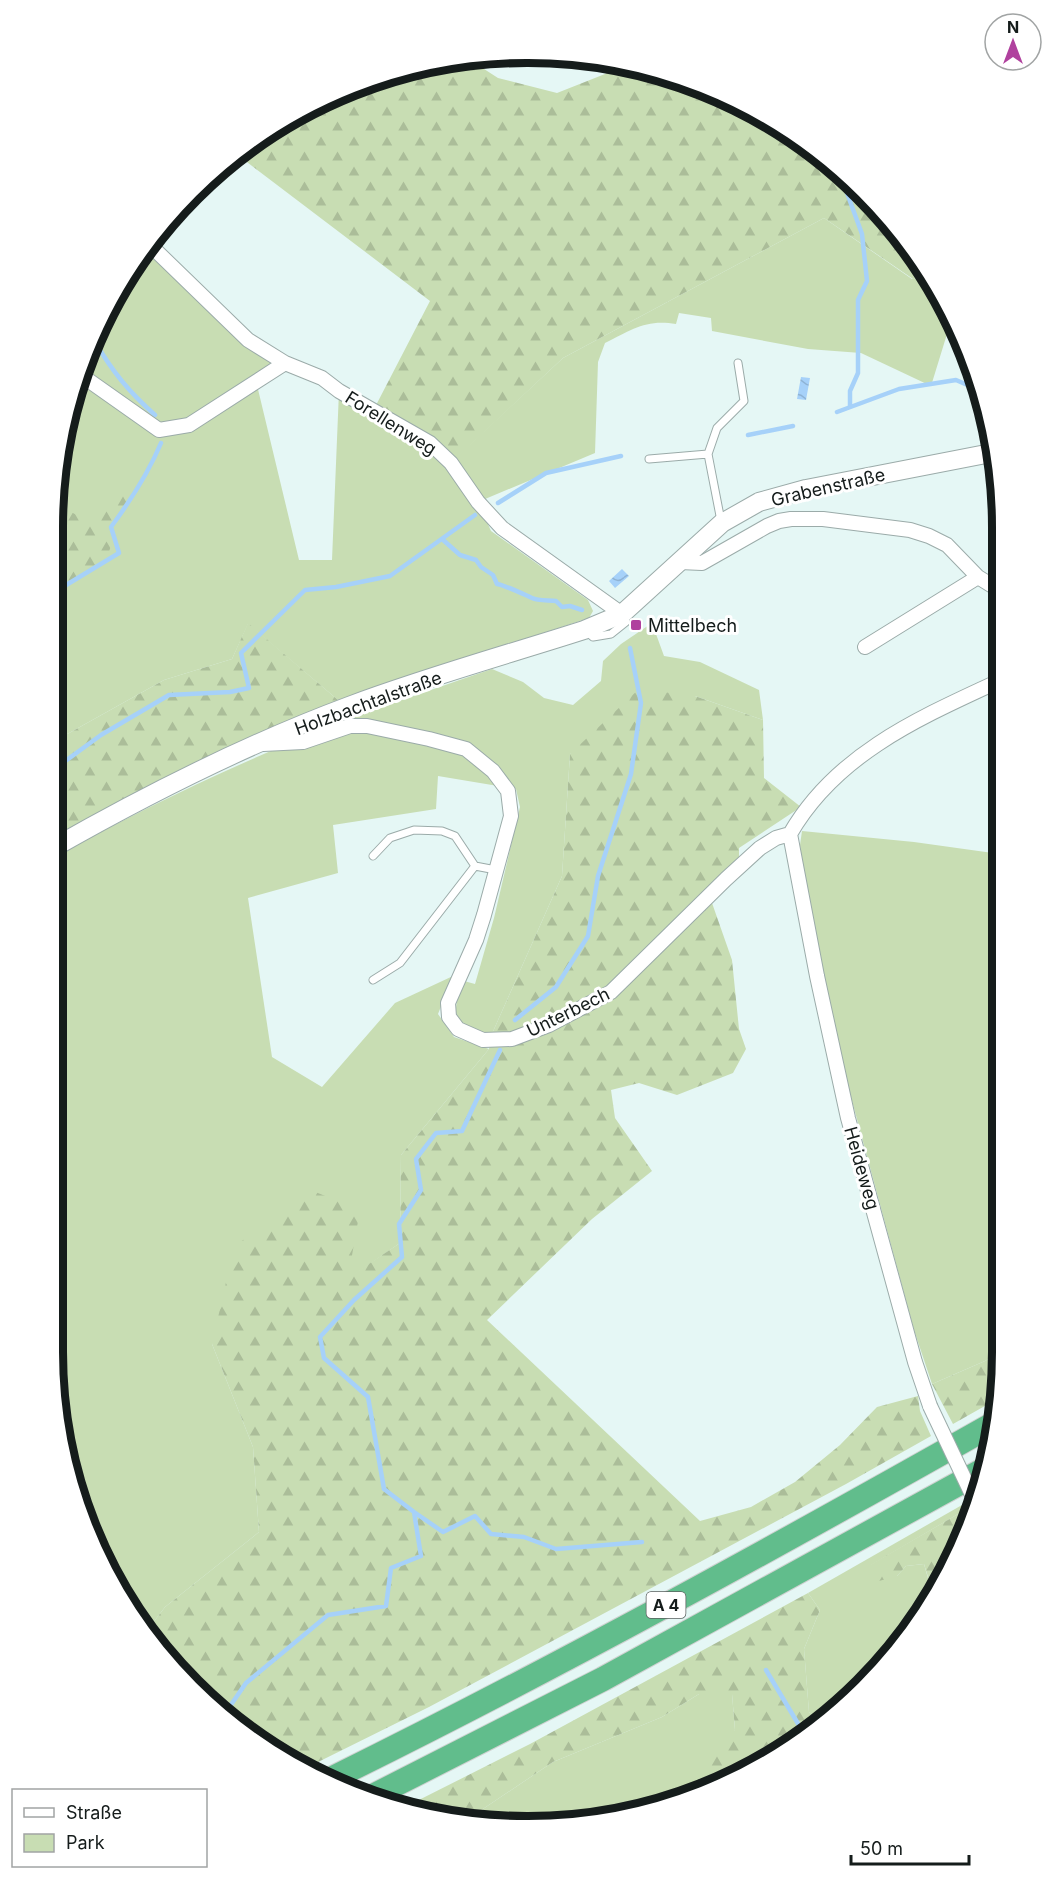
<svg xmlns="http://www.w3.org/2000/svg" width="1055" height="1879" font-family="Inter,sans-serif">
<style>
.green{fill:#c8ddb3}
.forest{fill:url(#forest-firs)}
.water{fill:url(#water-waves)}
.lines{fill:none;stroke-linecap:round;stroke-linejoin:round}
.stream{stroke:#a6d1f9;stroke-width:4.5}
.lane-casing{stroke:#9baba9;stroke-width:9}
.street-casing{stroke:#9baba9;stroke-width:16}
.secondary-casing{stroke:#9baba9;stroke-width:20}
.highway-casing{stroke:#d0d2d1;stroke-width:26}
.lane{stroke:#fff;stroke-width:7}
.street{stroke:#fff;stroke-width:14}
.secondary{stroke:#fff;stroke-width:18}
.highway{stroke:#61bd8c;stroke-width:24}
.street-bridge-casing{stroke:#9baba9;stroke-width:16;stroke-linecap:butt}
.street-bridge{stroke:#fff;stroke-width:14}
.poi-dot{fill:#b0419e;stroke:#fff;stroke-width:2}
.labels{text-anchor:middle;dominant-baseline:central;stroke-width:6;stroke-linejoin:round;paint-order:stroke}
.shield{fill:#fff;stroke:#5b605f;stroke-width:1.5}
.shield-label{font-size:16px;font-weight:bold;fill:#151c1b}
.street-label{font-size:18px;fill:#151c1b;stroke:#fff}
.poi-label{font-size:18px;fill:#151c1b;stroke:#fff;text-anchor:start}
.rim{fill:none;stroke:#151c1b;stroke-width:8}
</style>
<defs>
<pattern id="forest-firs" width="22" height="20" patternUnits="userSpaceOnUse" patternTransform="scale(1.5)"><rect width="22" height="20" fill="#c8ddb3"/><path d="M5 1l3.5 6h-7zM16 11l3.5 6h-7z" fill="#abbd99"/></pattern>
<pattern id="water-waves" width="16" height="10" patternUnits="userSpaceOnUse" patternTransform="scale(1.5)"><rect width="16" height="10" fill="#a6d1f9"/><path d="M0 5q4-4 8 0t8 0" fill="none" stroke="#8eb3d5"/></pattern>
</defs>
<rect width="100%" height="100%" fill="#e5f7f5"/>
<path class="green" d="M824 218 912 279 928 275 951 321 931 386 861 353 808 349 712 331 711 318 679 313 676 324C645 319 632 330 605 343L598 362 595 453 478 502 491 531 588 600 593 611 589 618 338 700 248 624 232 659 164 680 53 742 54 497 69 404 116 290 132 268 156 250 285 363 256 381 299 560H332L339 391 451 462 563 358Z
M652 623 664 656 700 662 759 690 763 720 695 696 570 754 562 876 491 1036C453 1022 449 1020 464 981L475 984 494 918 520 807 516 789 438 776 436 809 333 825 338 873 248 898 272 1057 322 1087 395 1003 453 976 438 1014 454 1037 489 1049 401 1155 400 1243 348 1279 212 1344 253 1447 259 1532 165 1607 146 1632 78 1505 53 1351V858C150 804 251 757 354 717 400 700 446 685 492 669L523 682 544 698 573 705 601 681 603 661 621 644Z
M802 831 914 842 1000 854 1001 1351 985 1361 932 1384 914 1330 838 1049 805 885 800 845Z
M962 1505 965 1510 871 1565 897 1576 906 1566 924 1564 933 1596 841 1708 821 1721 809 1712 804 1649 820 1610 808 1593Z
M699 1694H732L735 1730 707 1787 711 1789 710 1790 559 1825 471 1817 553 1762 662 1717Z"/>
<path class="forest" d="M467 58 498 78 557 93 605 74 622 64 680 78 765 116 841 171 922 263 928 275 913 279 824 218 563 358 451 463 373 411 430 301 235 153 317 102 404 69Z
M132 487 106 560 71 582 53 609V504L86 519Z
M248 623 338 700 247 738 117 803 53 839V742L164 680 232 659Z
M639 689 695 696 763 720 764 778 801 807 739 848V876L712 903 732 960 739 1029 746 1049 733 1073 677 1095 639 1083 611 1090 615 1118 652 1171 592 1219 487 1320 700 1521 751 1507 795 1482 840 1445 877 1407 918 1396 920 1411 931 1436 846 1484 429 1707 308 1767 264 1747 151 1641 146 1632 165 1607 259 1532 253 1447 212 1344 234 1247 308 1189 360 1210 348 1278 400 1243 401 1155 489 1049 491 1036 562 876 570 754Z
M1001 1351V1382L999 1398 953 1424 932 1384 985 1361Z
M965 1510 968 1518 940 1586 932 1590 924 1564 906 1566 897 1576 879 1581 870 1565Z
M808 1593 820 1610 804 1649 809 1712 821 1721 711 1789 707 1787 699 1758 735 1730 732 1694H699L662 1717 553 1762 471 1817 401 1809 530 1744Z"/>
<path class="water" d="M801 377 810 378 806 400 797 399Z
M622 569 629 576 615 588 609 581Z"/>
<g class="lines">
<path class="stream" d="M843 173V182L862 234 867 281 858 300V373L850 391V407
M95 342C113 372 128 391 155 415
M837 412 899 389 956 380 981 391
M748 435 793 426
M498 503 546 473 621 456
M442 539 460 555 476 560 481 567 493 575 497 584C507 586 523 594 532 598 538 601 549 600 556 601L562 607 570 606 582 610
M53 593 119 553 111 527C131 500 148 474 161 443
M53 770 101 735 169 695 230 692 249 688 241 653 305 590 336 587 390 576 475 515
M515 1020 556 987 588 936 598 876 631 774 641 703 630 648
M414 1512 443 1532 475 1516 491 1534 524 1537 556 1549 642 1542
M766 1670 803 1732
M226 1712 246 1683 328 1615 386 1606 391 1568 421 1556 414 1512 384 1489 368 1397 324 1358 320 1337 354 1300 402 1257 399 1224 421 1190 416 1159 436 1133 462 1131 500 1050"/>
<g class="lane-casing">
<path id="lane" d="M708 454 717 428 744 401 738 363
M649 459 708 454 721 521
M586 631 593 637 611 634 626 622 622 615
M373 856 390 838 414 830 442 831 455 836 475 866
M373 980 400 963 475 866 496 870"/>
</g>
<g class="street-casing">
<path id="street" d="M149 244 248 340 285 363 322 378 339 391 430 443 451 463 478 502 502 528 622 614
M81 375 159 430 189 425 285 363
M680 562 702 563 767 526 779 521 791 519H823L910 530 929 536 947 545 978 577
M865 647 978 577 999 590
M263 744 303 742 350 726H367L429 739 466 749 493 771 508 791 511 816 484 915 476 940 448 1003 449 1017 458 1029 483 1040 512 1039 549 1025 611 992 726 879 760 848 776 838 790 834
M930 1406 915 1362 848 1118 817 976 790 834C836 754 919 718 999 681"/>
</g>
<g class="secondary-casing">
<path id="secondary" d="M53 848C148 794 247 744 349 706 426 677 506 655 584 630L622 614 722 523 759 502 806 489 986 454H996"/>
</g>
<g class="highway-casing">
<path id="highway" d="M333 1778C558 1667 777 1546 995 1423
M373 1796 603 1679 987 1468"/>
</g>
<use href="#lane" class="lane"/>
<use href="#street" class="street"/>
<use href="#secondary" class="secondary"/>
<use href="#highway" class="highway"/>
<g class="street-bridge-casing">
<path id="street-bridge" d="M930 1406 975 1501"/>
</g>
<use href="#street-bridge" class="street-bridge"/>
</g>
<rect class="poi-dot" x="630" y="619" width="12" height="12" rx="3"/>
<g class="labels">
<rect class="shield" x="646.5" y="1592" width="39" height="26" rx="4.5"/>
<g class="shield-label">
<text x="666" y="1605">A 4</text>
</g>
<g class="street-label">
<text transform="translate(391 423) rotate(32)">Forellenweg</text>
<text transform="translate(828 487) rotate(-13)">Grabenstraße</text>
<text transform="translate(368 703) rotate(-20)">Holzbachtalstraße</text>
<text transform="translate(568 1012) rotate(-26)">Unterbech</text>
<text transform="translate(862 1168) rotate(74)">Heideweg</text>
</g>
<g class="poi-label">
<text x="648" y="625">Mittelbech</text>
</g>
</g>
<path d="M0 0H1055V1879H0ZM527 63H528A464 464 0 0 1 992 527V1352A464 464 0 0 1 528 1816H527A464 464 0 0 1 63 1352V527A464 464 0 0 1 527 63Z" fill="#fff" fill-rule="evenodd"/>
<path class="rim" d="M527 63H528A464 464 0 0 1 992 527V1352A464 464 0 0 1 528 1816H527A464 464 0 0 1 63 1352V527A464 464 0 0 1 527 63Z"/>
<rect x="12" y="1789" width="195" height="78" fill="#ffffff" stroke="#a1a4a4" stroke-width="1.5"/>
<rect x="24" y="1808" width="30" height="9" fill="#ffffff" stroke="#a1a4a4" stroke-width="1.5"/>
<text x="66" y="1819" font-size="18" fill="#151c1b">Straße</text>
<rect x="24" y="1834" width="30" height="18" fill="#c8ddb3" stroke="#a1a4a4" stroke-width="1.5"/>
<text x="66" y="1849" font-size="18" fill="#151c1b">Park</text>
<g transform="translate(1013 42)"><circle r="28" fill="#ffffff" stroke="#a1a4a4" stroke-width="1.5"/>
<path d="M0-4.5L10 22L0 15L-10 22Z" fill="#b0419e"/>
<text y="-9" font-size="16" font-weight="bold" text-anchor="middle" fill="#151c1b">N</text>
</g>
<path d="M851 1855v9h118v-9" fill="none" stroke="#151c1b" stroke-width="3"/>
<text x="860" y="1855" font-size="18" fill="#151c1b" stroke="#ffffff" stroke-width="4.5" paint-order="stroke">50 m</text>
</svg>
